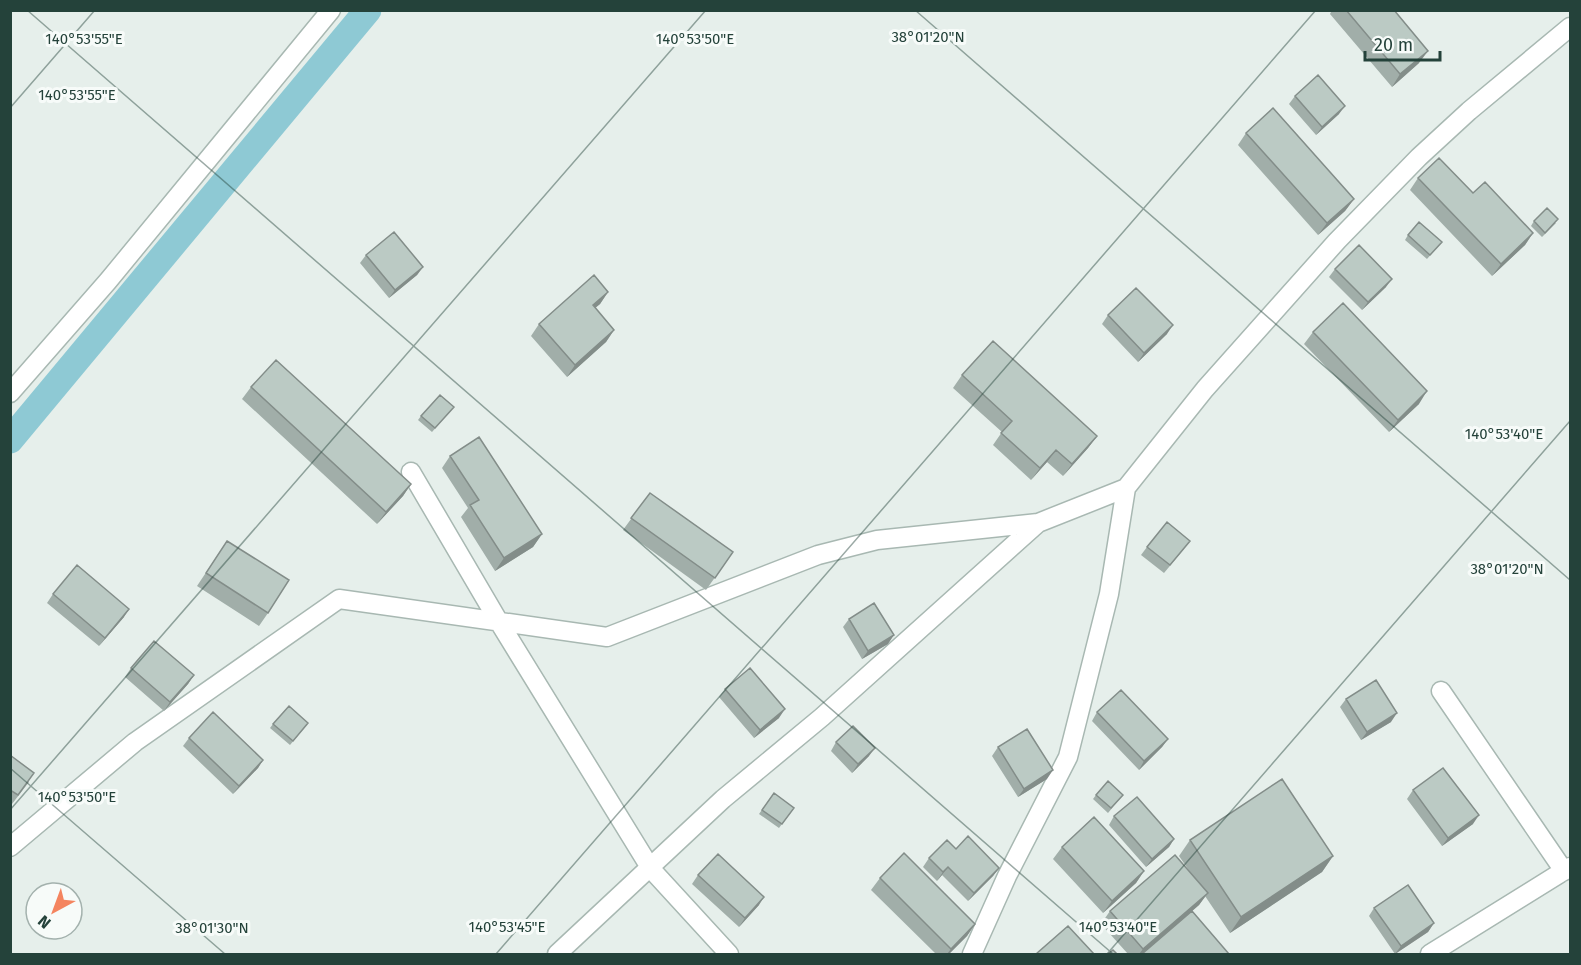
<svg xmlns="http://www.w3.org/2000/svg" width="1581" height="965" font-family="'Fira Sans',sans-serif">
<style>
.lines{fill:none;stroke-linecap:round;stroke-linejoin:round}
.canal{stroke:#8ec9d4;stroke-width:27}
.street-casing{stroke:#a8b8b2;stroke-width:21}
.street{stroke:#fff;stroke-width:18}
.wall{fill:#a1aea9}
.shaded-wall{fill:#838d89}
.building{fill:#bbcac4;stroke:#838d89;stroke-width:1.5}
.ticks{fill:none;stroke:#24423a;stroke-width:1.5;stroke-opacity:0.45}
.ticks-label{font-size:15px;text-anchor:middle;fill:#24423a;stroke:#f7fbf9;stroke-width:6;stroke-linejoin:round;paint-order:stroke}
</style>
<rect width="100%" height="100%" fill="#e6efeb"/>
<g class="lines">
<path class="canal" d="M10 440 368 10"/>
<g class="street-casing">
<path id="street" d="M10 393 108 281 331 10
M411 472 499 622 651 869 729 954
M1441 691 1564 871
M10 847 135 742 339 599 607 637 818 555 877 540 1038 523 1126 488
M557 954 723 799 822 717 1038 523
M972 954 1007 876 1068 757 1109 594 1126 488 1205 389 1337 241 1419 157 1469 111 1570 27
M1430 954 1570 867"/>
</g>
<use href="#street" class="street"/>
</g>
<path class="wall" d="M1332 10H1394L1419 63 1392 87 1330 14Z
M1295 96 1339 114 1316 135 1289 104Z
M1246 133 1354 199 1345 211 1318 235 1238 145Z
M1418 178 1473 193 1533 233 1525 245 1492 276 1410 190Z
M1534 221 1556 223 1542 237 1531 226Z
M1408 235 1442 242 1427 259 1405 240Z
M366 255 423 267 417 275 389 298 360 263Z
M1335 269 1386 287 1362 310 1329 277Z
M608 292 600 304 595 308 614 330 606 342 567 377 531 336 539 324Z
M1108 315 1167 334 1138 362 1102 324Z
M1313 332 1419 404 1389 432 1304 344Z
M962 375 1097 436 1088 448 1063 476 1047 462 1031 480 993 445 1002 432 953 388Z
M251 387 411 484 403 496 377 524 242 399Z
M454 407 432 432 418 420 421 416Z
M450 456 542 534 533 547 495 571 461 517 468 508 442 468Z
M650 493 733 552 706 590 623 530Z
M227 541 268 613 259 626 197 586Z
M1147 547 1184 549 1164 573 1141 555Z
M53 594 124 617 99 646 47 603Z
M849 619 888 644 862 659 843 627Z
M131 668 194 675 188 684 164 711 125 677Z
M725 689 779 718 754 738 719 697Z
M1346 699 1391 722 1361 740 1340 707Z
M1097 712 1168 739 1162 747 1139 770 1092 721Z
M273 724 305 727 290 745 270 728Z
M189 738 263 760 258 768 233 794 183 746Z
M836 742 869 756 852 773 831 751Z
M998 747 1047 779 1018 797 992 756Z
M10 755 29 782 12 804 10 803Z
M1413 790 1473 824 1442 846 1407 799Z
M774 793 794 808 779 828 759 814Z
M1096 795H1123L1108 813 1093 799Z
M1114 816 1174 839 1169 847 1146 867 1109 825Z
M1190 840 1333 856 1322 872 1230 933 1205 896 1199 905 1149 949 1229 954H1128L1101 924 1110 911 1190 872 1179 856Z
M1062 847 1144 871 1136 883 1103 913 1053 859Z
M956 849 999 868 993 876 968 901 942 875 937 881 923 867 929 858Z
M698 875 759 905 739 927 692 884Z
M880 878 975 924 967 936 949 954H936L871 890Z
M1374 908 1434 923 1428 932 1395 954 1369 916Z"/>
<path class="shaded-wall" d="M1428 51 1419 63 1392 87 1400 74Z
M1345 106 1339 114 1316 135 1322 127Z
M1354 199 1345 211 1318 235 1327 223Z
M1533 233 1525 245 1492 276 1501 264Z
M423 267 417 275 389 298 395 290Z
M1392 279 1386 287 1362 310 1368 302Z
M608 292 600 304 584 317 593 305Z
M1173 325 1167 334 1138 362 1144 353Z
M614 330 606 342 567 377 575 365Z
M1427 391 1419 404 1389 432 1398 420Z
M1097 436 1088 448 1063 476 1072 464Z
M1056 450 1047 462 1031 480 1040 468Z
M411 484 403 496 377 524 386 512Z
M542 534 533 547 495 571 504 558Z
M129 609 124 617 99 646 105 638Z
M894 635 888 644 862 659 868 651Z
M194 675 188 684 164 711 170 702Z
M785 709 779 718 754 738 760 730Z
M1397 713 1391 722 1361 740 1367 732Z
M1168 739 1162 747 1139 770 1144 761Z
M875 748 869 756 852 773 858 764Z
M263 760 258 768 233 794 239 786Z
M1053 770 1047 779 1018 797 1024 789Z
M1479 815 1473 824 1442 846 1448 838Z
M1174 839 1169 847 1146 867 1152 859Z
M1333 856 1322 872 1230 933 1241 917Z
M948 867 942 875 937 881 943 872Z
M999 868 993 876 968 901 974 893Z
M1144 871 1136 883 1103 913 1112 901Z
M1208 893 1199 905 1142 954H1139L1143 949Z
M764 897 759 905 739 927 745 918Z
M1434 923 1428 932 1395 954 1401 946Z
M975 924 967 936 949 954H947L951 949Z"/>
<path class="building" d="M1346 10H1394L1428 51 1400 74Z
M1318 75 1345 106 1322 127 1295 96Z
M1273 108 1354 199 1327 223 1246 133Z
M1439 158 1473 193 1485 182 1533 233 1501 264 1418 178Z
M1547 208 1558 219 1545 233 1534 221Z
M1419 222 1442 242 1430 255 1408 235Z
M394 232 423 267 395 290 366 255Z
M1359 245 1392 279 1368 302 1335 269Z
M594 275 608 292 593 305 614 330 575 365 539 324Z
M1136 288 1173 325 1144 353 1108 315Z
M1343 303 1427 391 1398 420 1313 332Z
M993 341 1097 436 1072 464 1056 450 1040 468 1001 433 1012 421 962 375Z
M276 360 411 484 386 512 251 387Z
M440 395 454 407 435 428 421 416Z
M479 437 542 534 504 558 470 505 479 500 450 456Z
M650 493 733 552 715 578 631 518Z
M1167 522 1190 541 1170 565 1147 547Z
M227 541 289 580 268 613 206 573Z
M77 565 129 609 105 638 53 594Z
M874 603 894 635 868 651 849 619Z
M154 641 194 675 170 702 131 668Z
M750 668 785 709 760 730 725 689Z
M1376 680 1397 713 1367 732 1346 699Z
M1121 690 1168 739 1144 761 1097 712Z
M289 706 308 723 293 741 273 724Z
M213 712 263 760 239 786 189 738Z
M853 726 875 748 858 764 836 742Z
M1027 729 1053 770 1024 789 998 747Z
M10 755 34 773 18 795 10 790Z
M1443 768 1479 815 1448 838 1413 790Z
M1282 779 1333 856 1241 917 1190 840Z
M1108 781 1123 795 1111 808 1096 795Z
M774 793 794 808 782 824 762 810Z
M1137 797 1174 839 1152 859 1114 816Z
M1094 817 1144 871 1112 901 1062 847Z
M968 836 999 868 974 893 948 867 943 872 929 858 947 840 956 849Z
M904 853 975 924 951 949 880 878Z
M718 854 764 897 745 918 698 875Z
M1175 855 1208 893 1143 949 1110 911Z
M1408 885 1434 923 1401 946 1374 908Z
M1192 911 1229 954H1142Z
M1068 926 1094 954H1036Z
M1113 950 1117 954H1108Z"/>
<path class="ticks" d="M27 10 1113 954M915 10 1570 580M10 108 95 10M10 768 225 954M10 810 706 10M496 954 1316 10M1107 954 1570 421"/>
<g class="ticks-label">
<text x="928" y="42">38°01'20"N</text>
<text x="84" y="44">140°53'55"E</text>
<text x="695" y="44">140°53'50"E</text>
<text x="77" y="100">140°53'55"E</text>
<text x="1504" y="439">140°53'40"E</text>
<text x="1507" y="574">38°01'20"N</text>
<text x="77" y="802">140°53'50"E</text>
<text x="507" y="932">140°53'45"E</text>
<text x="1118" y="932">140°53'40"E</text>
<text x="212" y="933">38°01'30"N</text>
</g>
<rect width="1581" height="965" fill="none" stroke="#24423a" stroke-width="24"/>
<g transform="translate(54 911) rotate(221)"><circle r="28" fill="#f7fbf9" stroke="#a3b1ad" stroke-width="1.5"/>
<path d="M0-4.5L10 22L0 15L-10 22Z" fill="#f4845f"/>
<text y="-9" font-size="16" font-weight="bold" text-anchor="middle" fill="#24423a">N</text>
</g>
<path d="M1365 51v9h75v-9" fill="none" stroke="#24423a" stroke-width="3"/>
<text x="1374" y="51" font-size="18" fill="#24423a" stroke="#f7fbf9" stroke-width="4.5" paint-order="stroke">20 m</text>
</svg>
